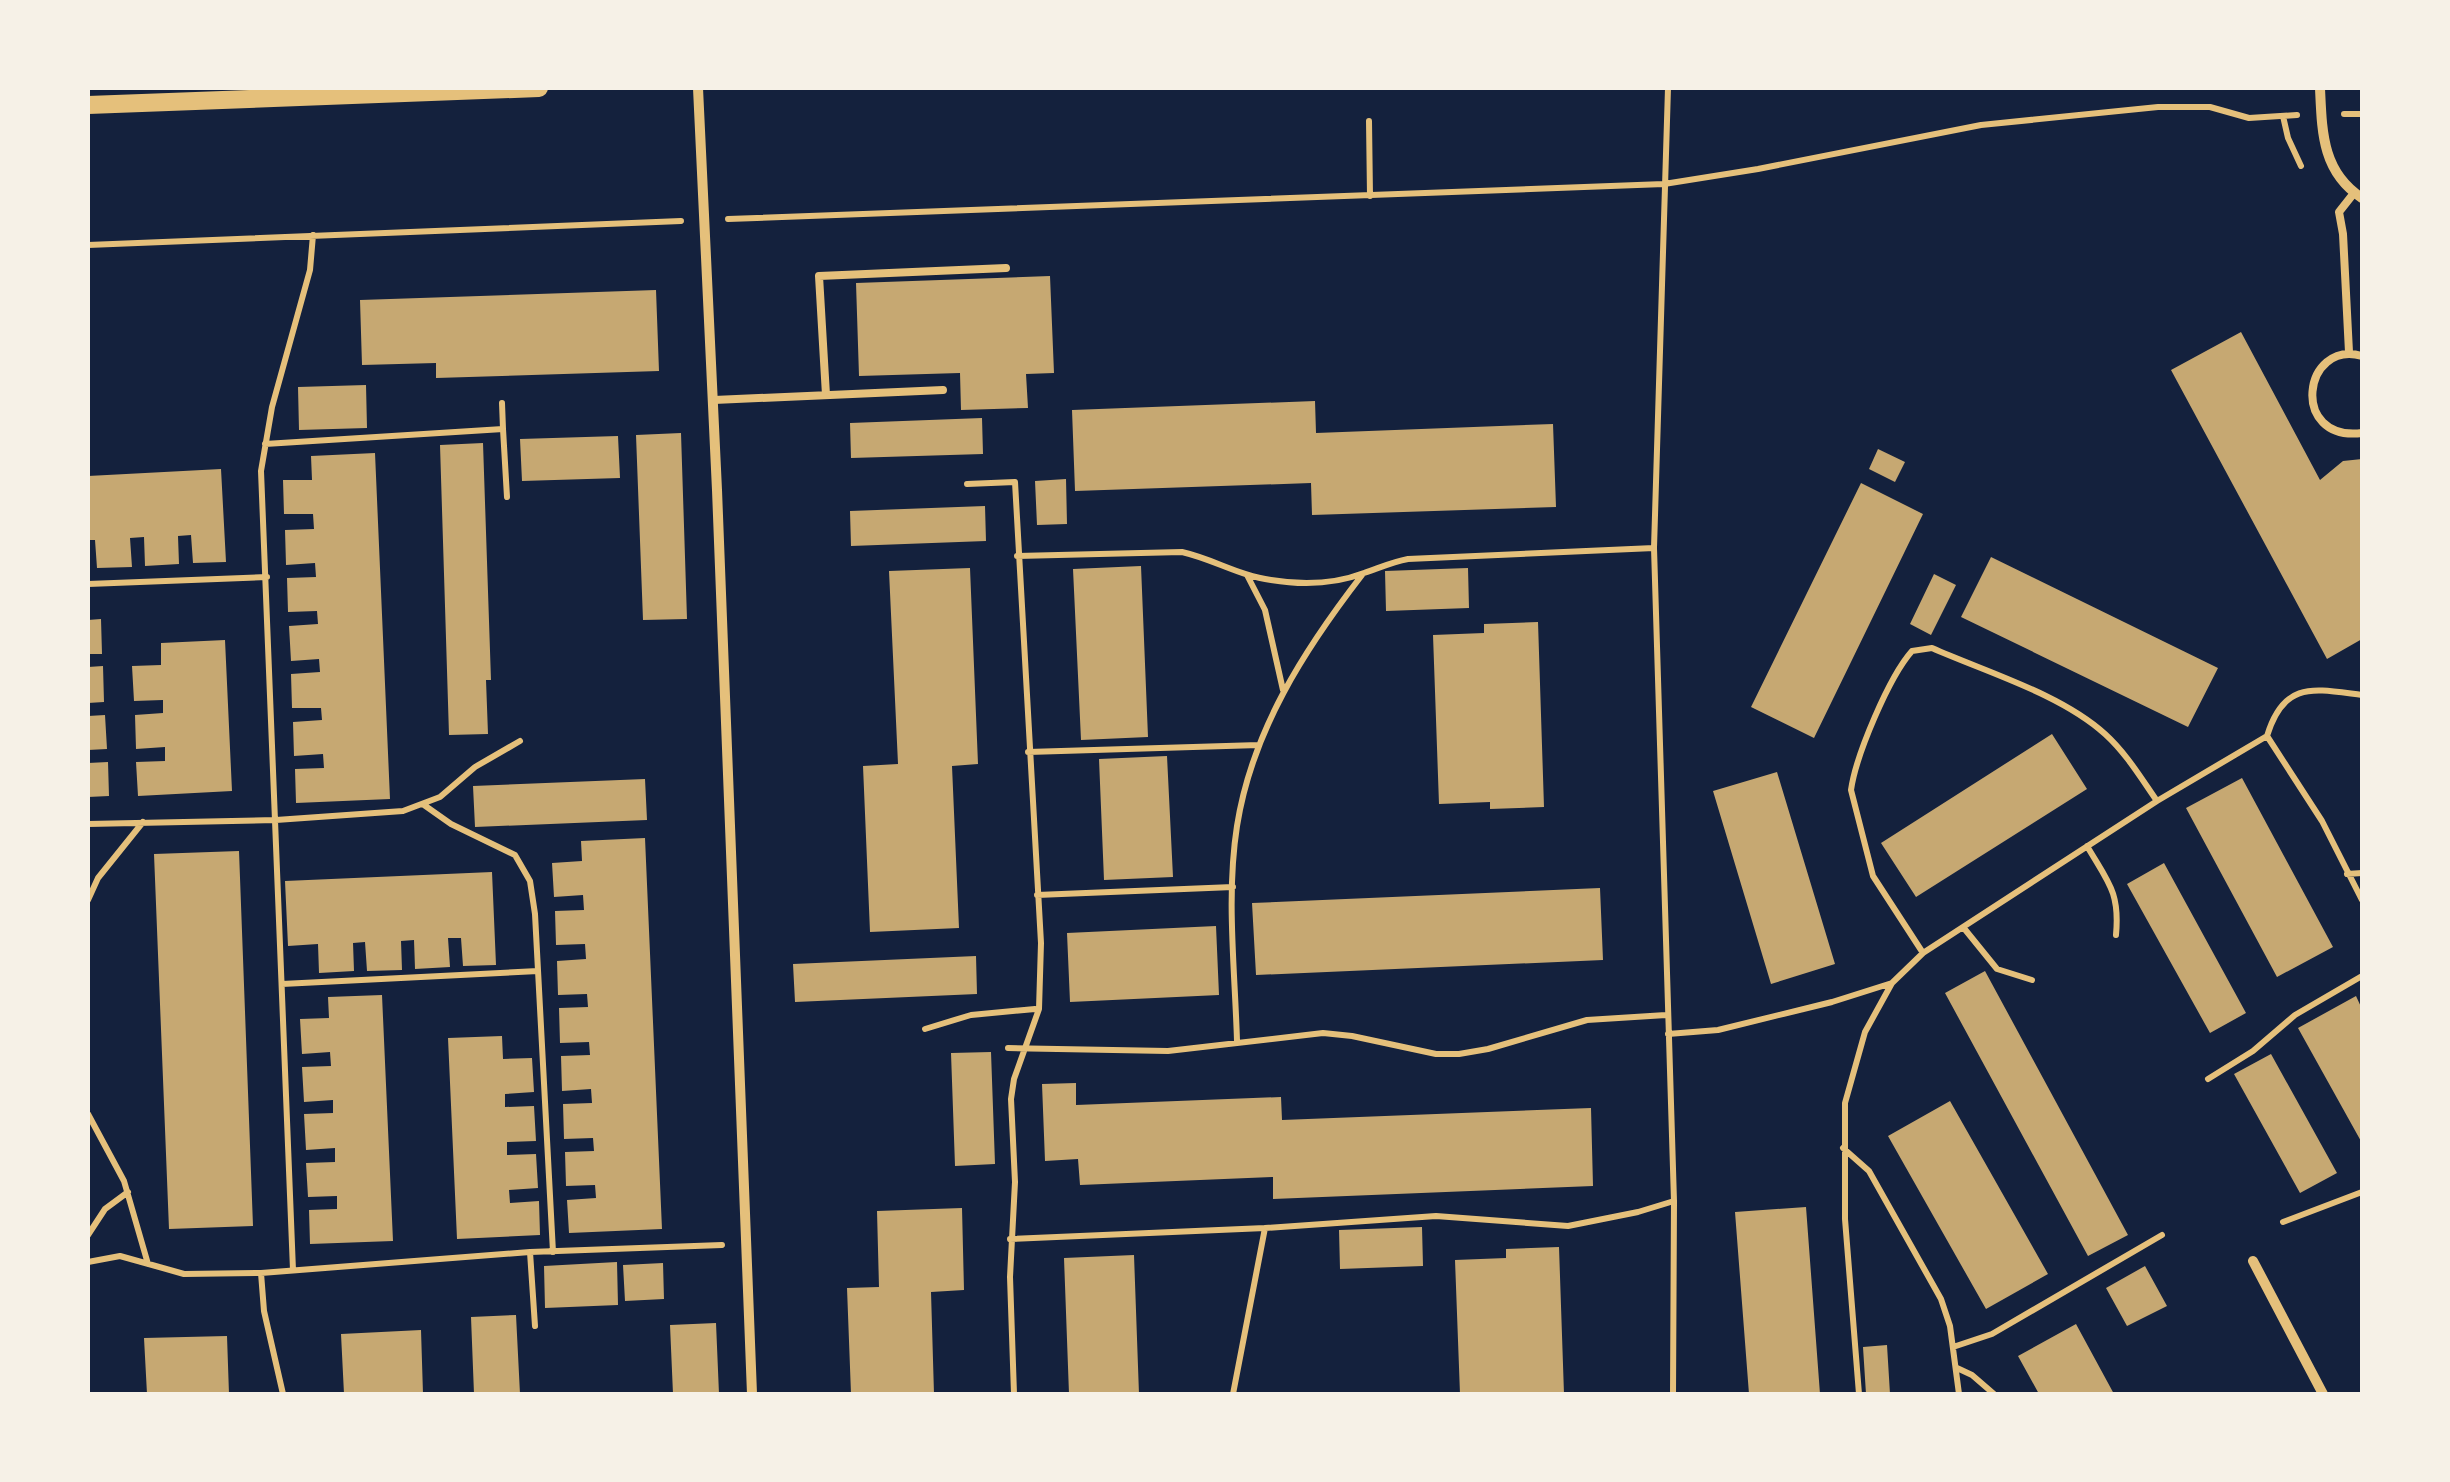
<svg xmlns="http://www.w3.org/2000/svg" width="2450" height="1482" font-family="Poppins,sans-serif">
<style>
.building{fill:#c6a872}
.lines{fill:none;stroke-linecap:round;stroke-linejoin:round}
.path{stroke:#e5c07b;stroke-width:6}
.service{stroke:#e5c07b;stroke-width:8}
.minor{stroke:#e5c07b;stroke-width:10}
.tertiary{stroke:#e5c07b;stroke-width:18}
</style>
<rect width="100%" height="100%" fill="#14213d"/>
<path class="building" d="M1050 276 1054 373 1026 374 1028 408 961 410 960 373 859 376 856 283Z
M656 290 659 371 436 378V363L362 365 360 300Z
M2241 332 2320 480 2343 461 2362 459V639L2327 659 2171 370Z
M366 385 367 428 299 430 298 387Z
M1315 401 1316 433 1553 424 1556 507 1312 515 1311 483 1075 491 1072 410Z
M982 418 983 454 851 458 850 423Z
M681 433 687 619 643 620 636 435Z
M618 436 620 478 522 481 520 439Z
M483 443 491 680H486L488 734 449 735 440 445Z
M1878 449 1905 462 1895 482 1869 469Z
M375 453 390 799 296 803 295 769 324 768 323 754 294 756 293 722 322 720 321 708H292L291 674 320 672 319 659 291 661 289 626 318 624 317 611 288 612 287 578 316 577 315 563 286 565 285 530 314 529 313 514H284L283 480H312L311 456Z
M221 469 226 562 193 563 191 535 178 536 179 564 145 566 144 537 130 538 132 567 97 568 95 540H88V476Z
M1066 479 1067 524 1037 525 1035 481Z
M1861 483 1923 514 1814 738 1751 707Z
M985 506 986 541 851 546 850 511Z
M1991 557 2218 668 2188 727 1961 617Z
M1141 566 1148 737 1081 740 1073 569Z
M970 568 978 764 952 766 959 928 870 932 863 766 898 764 889 571Z
M1468 568 1469 608 1386 611 1385 571Z
M1934 574 1956 585 1931 635 1910 624Z
M101 619 102 654H88V620Z
M1538 622 1544 807 1490 809V802L1439 804 1433 635 1484 633V624Z
M225 640 232 791 138 796 136 762 165 761V747L136 749 135 715 163 713V700L134 701 132 666 161 665V643Z
M103 666 104 702 88 703V667Z
M105 715 107 749 88 750V716Z
M2052 734 2087 789 1916 897 1881 843Z
M1167 756 1173 877 1104 880 1099 759Z
M108 762 109 796 88 797V763Z
M1777 772 1835 964 1771 984 1713 791Z
M2242 778 2333 947 2277 977 2186 808Z
M645 779 647 820 475 827 473 786Z
M645 838 662 1229 569 1233 567 1200 596 1198 595 1185 566 1186 565 1152 594 1151 593 1138 564 1139 563 1104 592 1103 591 1089 562 1091 561 1056 590 1055 589 1042 560 1043 559 1008 588 1007 587 994 558 995 557 961 586 959 585 944 556 945 555 911 584 910 583 895 554 897 552 863 582 861 581 841Z
M239 851 253 1226 169 1229 154 854Z
M2164 863 2246 1013 2210 1033 2127 884Z
M492 872 496 965 463 966 461 938H448L450 967 415 969 414 940 401 941 402 970 367 971 365 942 353 943 354 971 319 973 318 944 288 946 285 881Z
M1600 888 1603 960 1256 975 1252 903Z
M1216 926 1219 995 1070 1002 1067 933Z
M976 956 977 994 795 1002 793 964Z
M1985 971 2128 1235 2088 1256 1945 993Z
M382 995 393 1241 310 1244 309 1210 337 1209V1196L308 1197 306 1163 335 1162V1148L306 1150 304 1114 333 1113V1100L304 1102 302 1067 331 1066 330 1052 302 1054 300 1019 329 1018 328 997Z
M2356 996 2362 1009V1143L2298 1028Z
M502 1036 503 1059 532 1058 534 1092 505 1094V1107L534 1106 536 1141 507 1142V1155L536 1154 538 1188 509 1190 510 1203 539 1201 540 1235 457 1239 448 1038Z
M991 1052 995 1164 955 1166 951 1053Z
M2271 1054 2337 1173 2300 1193 2234 1074Z
M1076 1083V1105L1281 1097 1282 1120 1591 1108 1593 1186 1273 1199V1177L1080 1185 1078 1159 1045 1161 1042 1084Z
M1950 1101 2048 1274 1986 1309 1888 1136Z
M1806 1207 1820 1394H1749L1735 1212Z
M962 1208 964 1290 931 1292 934 1394H851L847 1288 879 1287 877 1211Z
M1422 1227 1423 1266 1340 1269 1339 1230Z
M1559 1247 1564 1394H1460L1455 1260 1506 1258V1249Z
M1134 1255 1139 1394H1069L1064 1258Z
M617 1262 618 1305 545 1308 544 1266Z
M663 1263 664 1299 625 1301 623 1265Z
M2145 1266 2167 1306 2127 1326 2106 1288Z
M516 1315 520 1394H474L471 1317Z
M716 1323 719 1394H673L670 1325Z
M2076 1324 2114 1394H2039L2018 1356Z
M421 1330 423 1394H344L341 1334Z
M227 1336 229 1394H147L144 1338Z
M1887 1345 1890 1394H1866L1863 1347Z"/>
<g class="lines">
<path class="path" d="M1668 88 1654 548 1674 1201 1673 1394
M2344 114H2362
M2283 116 2288 138 2301 166
M1369 121 1370 196
M728 219 1664 184 1758 169 1981 125 2158 107H2210L2249 118 2297 115
M88 245 681 221
M502 403 503 429
M265 444 503 429 507 497
M967 484 1015 482 1041 943 1039 1009 1014 1079 1011 1099 1015 1182 1010 1277 1014 1394
M1017 556 1182 552C1213 559 1240 576 1271 580 1301 585 1335 584 1364 573 1379 568 1392 562 1408 559L1654 548
M1247 575 1265 610 1283 690
M88 584 267 577
M2362 695C2314 689 2284 680 2267 736L2322 821 2362 900
M1028 752 1259 745
M424 805 451 824 515 855 530 881 535 914 553 1252
M88 824 276 820 403 811 440 797 475 767 520 741
M2087 846C2108 882 2120 892 2116 935
M2347 874 2362 873
M1037 895 1233 887
M88 900 98 878 143 822
M1963 927 1997 969 2032 980
M1923 953 1873 876 1851 790C1856 755 1889 677 1912 651L1932 648C1986 672 2061 694 2105 734 2126 753 2141 778 2157 801
M282 984 538 971
M925 1029 971 1015 1035 1009
M1668 1034 1718 1030 1832 1002 1892 983 1923 953 2157 801 2267 736
M1237 1041C1235 971 1226 896 1237 826 1252 731 1304 650 1362 575
M1008 1048 1168 1051 1323 1033 1352 1036 1436 1054H1459L1488 1049 1587 1020 1666 1015
M2208 1079 2253 1051 2295 1015 2362 976
M88 1114 124 1181 148 1264
M1843 1148 1869 1171 1941 1299 1950 1326 1959 1394
M2283 1222 2362 1192
M88 1235 105 1209 128 1192
M1010 1239 1265 1228 1436 1216 1568 1226 1638 1212 1674 1201
M530 1252 535 1326
M88 1262 120 1256 184 1274 261 1273 530 1252 722 1245
M293 1270 261 471 272 407 310 270 313 235
M261 1273 264 1311 283 1394
M1953 1347 1992 1334 2162 1235
M1957 1368 1972 1375 1994 1394
M1233 1394 1265 1228
M1859 1394 1845 1219V1103L1865 1032 1892 983"/>
<path class="service" d="M2349 352 2343 234 2339 212 2354 193
M2362 356C2303 339 2289 442 2362 433
M826 395 819 276 1006 268
M714 400 943 390"/>
<path class="minor" d="M698 88 717 490 752 1394
M2320 88C2322 132 2322 172 2362 198
M2253 1261 2323 1394"/>
<path class="tertiary" d="M88 105 539 88"/>
</g>
<rect width="2450" height="1482" fill="none" stroke="#f6f1e7" stroke-width="180"/>
</svg>
